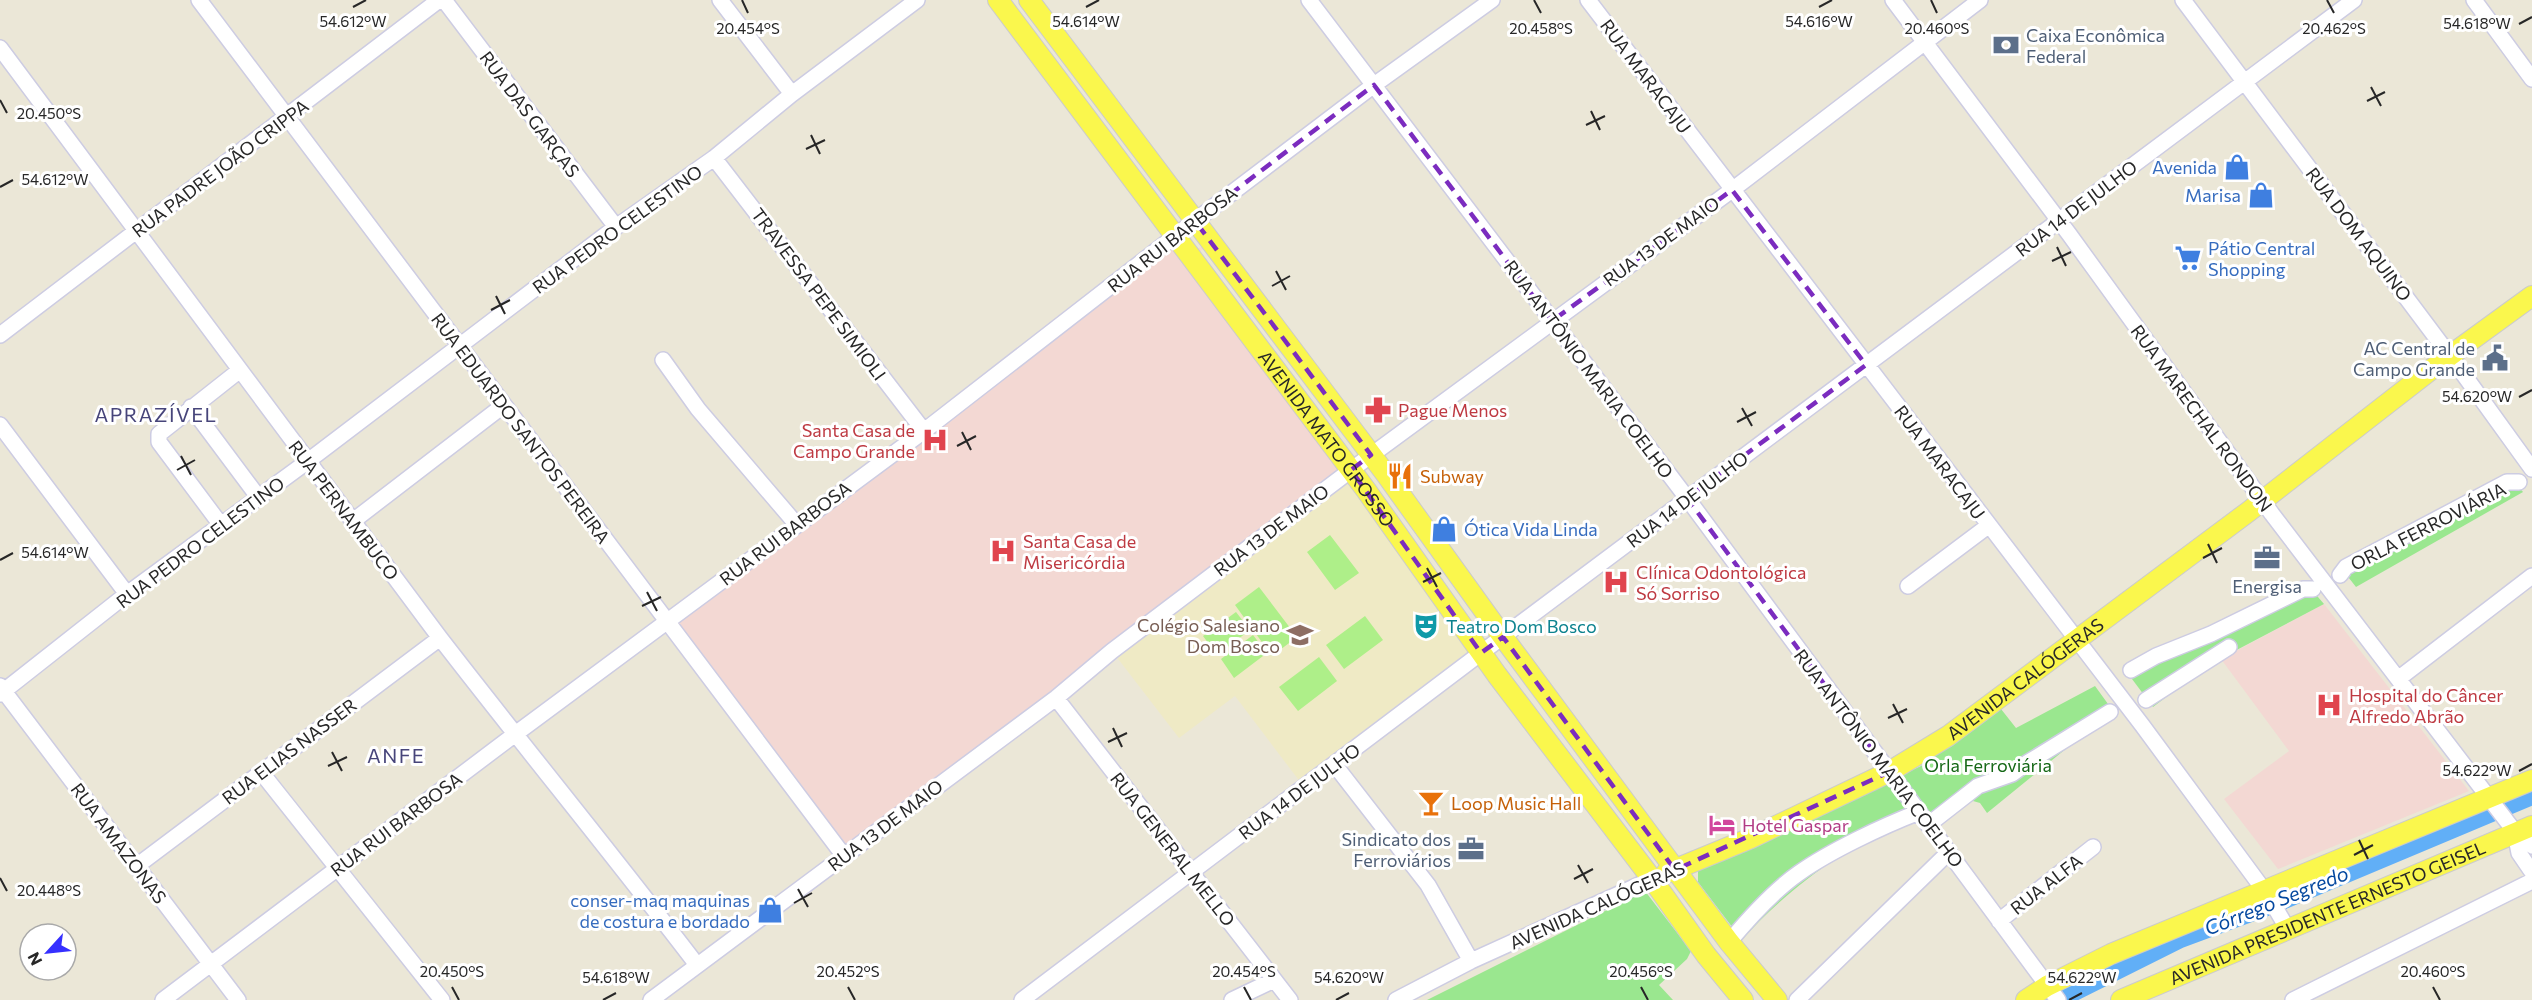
<svg xmlns="http://www.w3.org/2000/svg" width="2532" height="1000" font-family="Commissioner,sans-serif">
<style>
.education{fill:#efeac5}
.medical{fill:#f3d8d3}
.green{fill:#9ae78f}
.pitch{fill:#aeef89}
.lines{fill:none;stroke-linecap:round;stroke-linejoin:round}
.river{stroke:#61aff7;stroke-width:20}
.minor-casing{stroke:#cdcce2;stroke-width:18}
.major-casing{stroke:#cbcbcb;stroke-width:22}
.minor{stroke:#fff;stroke-width:15}
.major{stroke:#faf74d;stroke-width:20}
.marked{fill:none;stroke:#7b2cbf;stroke-width:4.5;stroke-dasharray:12 8;stroke-linejoin:round}
.ticks{fill:none;stroke:#272727;stroke-width:2}
.labels{text-anchor:middle;dominant-baseline:central;stroke-width:6;stroke-linejoin:round;paint-order:stroke}
.service-label{font-size:18px;fill:#4e5e75;stroke:#fff;text-anchor:end}
.street-label{font-size:18px;fill:#272727;stroke:#fff}
.shop-label{font-size:18px;fill:#366cbe;stroke:#fff;text-anchor:end}
.health-label{font-size:18px;fill:#be3a42;stroke:#fff;text-anchor:start}
.food-label{font-size:18px;fill:#c56008;stroke:#fff;text-anchor:start}
.education-label{font-size:18px;fill:#785e54;stroke:#fff;text-anchor:end}
.culture-label{font-size:18px;fill:#0d838f;stroke:#fff;text-anchor:start}
.park-label{font-size:18px;fill:#146715;stroke:#fff}
.hotel-label{font-size:18px;fill:#b23c85;stroke:#fff;text-anchor:start}
.neighbourhood-label{font-size:20px;letter-spacing:1.5px;fill:#47457a;stroke:#fff}
.water-label{font-size:20px;font-style:italic;fill:#04489f;stroke:#fff}
.ticks-label{font-size:15px;text-anchor:middle;fill:#272727;stroke:#fff;stroke-width:6;stroke-linejoin:round;paint-order:stroke}
</style>
<rect width="100%" height="100%" fill="#ebe7d7"/>
<path class="education" d="M1351 470 1481 653 1304 787 1235 696 1179 738 1112 651Z"/>
<path class="medical" d="M1175 236 1188 253 1216 240 1192 257 1351 470 844 856 667 622Z
M2324 604 2469 791 2278 869 2224 799 2289 751 2221 659Z"/>
<path class="green" d="M2508 474 2523 492 2356 587 2338 564Z
M2306 583 2324 604 2210 664 2153 707 2123 667 2150 650 2218 626Z
M2095 686 2116 715 2078 739 1987 813 1980 803 1966 799C1960 804 1952 812 1944 815 1930 820 1913 817 1899 823 1844 847 1781 895 1742 940L1698 882V871L1814 814 1817 816 1921 766 2001 709 2016 728Z
M1645 891 1691 951 1687 959 1659 985 1673 1000H1427Z"/>
<path class="pitch" d="M1330 535 1359 573 1335 590 1307 552Z
M1259 587 1297 637 1272 656 1235 605Z
M1236 612 1250 630 1217 655 1203 636Z
M1365 616 1383 640 1344 669 1326 645Z
M1253 635 1267 653 1234 678 1221 659Z
M1319 657 1337 681 1298 711 1279 687Z"/>
<g class="lines">
<path class="river" d="M2056 1000 2180 938 2277 902 2532 795"/>
<g class="minor-casing">
<path id="minor" d="M199 0 844 856
M444 0 616 227
M720 0 792 94
M1309 0 1687 498 2058 1000
M1588 0 2142 725 2269 897 2287 928
M1893 0 2069 234 2272 514 2512 828 2515 833 2519 853 2532 872
M2183 0 2459 368 2532 469
M2474 0 2532 79
M0 48 440 638C525 748 613 855 697 965
M714 158 924 431
M0 335 439 0
M663 360 698 409 797 525
M191 407 259 498
M0 425 127 594
M353 521 504 405
M221 525 159 442V434L240 370
M2340 575 2346 567 2507 482H2519
M1908 586 1988 526
M2131 670 2156 656 2211 634 2303 589H2313
M2398 679 2532 576
M0 686 238 1000
M0 694 127 594 308 461 616 227 714 158 792 94 917 0
M1056 698 1290 1000
M2146 700 2229 647
M1334 764 1428 885 1471 961
M261 772 442 1000
M1928 825 1978 786 2012 774 2027 763 2110 712
M2515 833 2527 839 2532 846
M138 865 440 638
M1999 921 2093 847
M1729 942C1749 918 1773 891 1799 873 1830 851 1883 826 1919 812
M163 1000 514 735 924 431 1175 236 1374 85 1492 0
M651 1000 1056 698 1112 651 1351 470 1732 190 1980 0
M1022 1000 1481 653 2354 0
M1232 1000 1274 980
M1396 1000 1471 961 1652 879
M1797 1000 1949 852
M2293 1000 2532 881"/>
</g>
<g class="major-casing">
<g id="major">
<path id="s1" d="M998 0 1366 490 1497 675 1652 879 1706 955 1743 1000"/>
<path d="M1029 0 1385 473 1503 637 1729 942 1777 1000"/>
<path id="s2" d="M1666 873 1751 838 1889 772 1948 736 2248 512 2433 368 2532 296"/>
<path d="M2026 1000 2047 986 2111 954 2532 780"/>
<path id="s3" d="M2121 1000 2532 826"/>
</g>
</g>
<use href="#minor" class="minor"/>
<use href="#major" class="major"/>
</g>
<path class="marked" d="M1374 85 1552 321 1732 190 1866 365 1687 498 1889 772 1675 870 1503 637 1481 653 1351 470 1371 455 1195 221Z"/>
<path class="ticks" d="M742 0 748 13M1534 0 1541 13M1931 0 1937 13M2327 0 2334 13M353 7 366 0M1086 7 1099 0M1819 7 1832 0M2519 24 2532 17M2371 87 2381 106M0 100 7 113M2367 101 2385 92M1591 111 1600 130M1586 125 1605 116M811 135 820 154M806 149 825 140M0 187 13 180M2057 247 2066 266M2052 261 2071 252M1276 271 1286 290M1272 286 1290 276M496 296 505 314M491 310 510 300M2519 397 2532 390M1742 408 1752 426M1737 422 1756 412M962 432 971 450M957 446 976 436M181 456 191 475M177 470 195 460M2208 544 2217 563M2203 558 2222 548M0 560 13 553M1427 568 1437 587M1423 582 1441 573M647 592 657 611M642 606 661 597M1893 704 1903 723M1888 718 1907 709M1113 728 1122 747M1108 742 1127 733M332 752 342 771M328 766 347 757M2519 771 2532 764M2359 840 2368 859M2354 855 2373 845M1578 865 1588 883M0 878 7 891M1574 879 1593 869M798 889 808 907M794 903 812 893M452 987 459 1000M848 987 855 1000M1244 987 1251 1000M1641 987 1648 1000M2433 987 2440 1000M603 1000 616 993M1336 1000 1349 993M2069 1000 2082 993"/>
<defs>
<g id="bank-bare" transform="scale(2.07)"><path d="M-6-4H6V4H-6ZM0-2.3a2.3 2.3 0 1 0 0 4.6a2.3 2.3 0 1 0 0-4.6Z" fill="#5c6f8a" stroke="#fff" stroke-width="2.5" paint-order="stroke"/></g>
<g id="shop-bare" transform="scale(2.07)"><path d="M-5-2.5h2.3a2.7 3.5 0 0 1 5.4 0H5L5.5 6h-11ZM-1.5-2.5h3a1.5 2.3 0 0 0-3 0Z" fill="#3f7fe0" stroke="#fff" stroke-width="2.5" paint-order="stroke"/></g>
<g id="supermarket-bare" transform="scale(2.07)"><path d="M-6-5.5h2.5l.6 2H6L4.5 2H-2.5L-4.4-4H-6ZM-1.5 3.2a1.3 1.3 0 1 0 .1 0ZM3 3.2a1.3 1.3 0 1 0 .1 0Z" fill="#3f7fe0" stroke="#fff" stroke-width="2.5" paint-order="stroke"/></g>
<g id="civic-bare" transform="scale(2.07)"><path d="M-.6-6.5H3V-4.5H.6V-3L4-1V1h2V6H-6V1h2V-1L-.6-3ZM-1.2 2.5V6h2.4V2.5Z" fill="#5c6f8a" stroke="#fff" stroke-width="2.5" paint-order="stroke"/></g>
<g id="pharmacy-bare" transform="scale(2.07)"><path d="M-2-6h4v4h4v4h-4v4h-4v-4h-4v-4h4Z" fill="#e0444e" stroke="#fff" stroke-width="2.5" paint-order="stroke"/></g>
<g id="hospital-bare" transform="scale(2.07)"><path d="M-5-5h3v3.5h4V-5h3V5h-3V1.5h-4V5h-3Z" fill="#e0444e" stroke="#fff" stroke-width="2.5" paint-order="stroke"/></g>
<g id="restaurant-bare" transform="scale(2.07)"><path d="M-5-6h1v4h1v-4h1v4h1v-4h1v5L-1.5 .5V6h-2V.5L-5-1ZM5-6V6H3V1.5H1.5Q1.5-4 5-6Z" fill="#e8710a" stroke="#fff" stroke-width="2.5" paint-order="stroke"/></g>
<g id="office-bare" transform="scale(2.07)"><path d="M-6-3h4V-5.5h4V-3h4V5H-6ZM-1-4.5V-3h2v-1.5ZM-6 0V1H6V0Z" fill="#5c6f8a" stroke="#fff" stroke-width="2.5" paint-order="stroke"/></g>
<g id="theatre-bare" transform="scale(2.07)"><path d="M-5-5.5Q0-4 5-5.5V0Q5 5 0 6Q-5 5-5 0ZM-3.3-2.5H-1v1.5H-3.3ZM1-2.5H3.3v1.5H1ZM-2.8 1Q0 5.5 2.8 1Z" fill="#0f9aa8" stroke="#fff" stroke-width="2.5" paint-order="stroke"/></g>
<g id="school-bare" transform="scale(2.07)"><path d="M0-5L7-2L0 1L-7-2ZM-4 1L0 2.5L4 1V4Q0 6-4 4Z" fill="#8d6e63" stroke="#fff" stroke-width="2.5" paint-order="stroke"/></g>
<g id="bar-bare" transform="scale(2.07)"><path d="M-6-5H6L.8 .8V4.5H3.5V6h-7V4.5H-.8V.8Z" fill="#e8710a" stroke="#fff" stroke-width="2.5" paint-order="stroke"/></g>
<g id="hotel-bare" transform="scale(2.07)"><path d="M-6-4.5h1.5V1H6V5H4.5V3h-9V5H-6ZM-4 0a1.8 1.8 0 1 1 3.6 0ZM.5 0V-2.5h3Q6-2.5 6 0Z" fill="#d1479c" stroke="#fff" stroke-width="2.5" paint-order="stroke"/></g>
</defs>
<g fill-rule="evenodd">
<use href="#bank-bare" x="2006" y="45"/>
<use href="#shop-bare" x="2237" y="167"/>
<use href="#shop-bare" x="2261" y="195"/>
<use href="#supermarket-bare" x="2188" y="258"/>
<use href="#civic-bare" x="2495" y="358"/>
<use href="#pharmacy-bare" x="1378" y="410"/>
<use href="#hospital-bare" x="935" y="440"/>
<use href="#restaurant-bare" x="1400" y="476"/>
<use href="#shop-bare" x="1444" y="529"/>
<use href="#hospital-bare" x="1003" y="551"/>
<use href="#office-bare" x="2267" y="558"/>
<use href="#hospital-bare" x="1616" y="582"/>
<use href="#theatre-bare" x="1426" y="626"/>
<use href="#school-bare" x="1300" y="635"/>
<use href="#hospital-bare" x="2329" y="705"/>
<use href="#bar-bare" x="1431" y="803"/>
<use href="#hotel-bare" x="1722" y="825"/>
<use href="#office-bare" x="1471" y="849"/>
<use href="#shop-bare" x="770" y="910"/>
</g>
<g class="labels">
<g class="service-label">
<text x="2026" y="35" text-anchor="start">Caixa Econômica<tspan x="2026" dy="21">Federal</tspan></text>
<text x="2475" y="348">AC Central de<tspan x="2475" dy="21">Campo Grande</tspan></text>
<text x="2267" y="586" text-anchor="middle">Energisa</text>
<text x="1451" y="839">Sindicato dos<tspan x="1451" dy="21">Ferroviários</tspan></text>
</g>
<g class="street-label">
<text transform="translate(1646 76) rotate(53)">RUA MARACAJU</text>
<text transform="translate(530 114) rotate(53)">RUA DAS GARÇAS</text>
<text transform="translate(220 168) rotate(-37)">RUA PADRE JOÃO CRIPPA</text>
<text transform="translate(2076 208) rotate(-37)">RUA 14 DE JULHO</text>
<text transform="translate(617 229) rotate(-36)">RUA PEDRO CELESTINO</text>
<text transform="translate(2359 234) rotate(53)">RUA DOM AQUINO</text>
<text transform="translate(1172 239) rotate(-38)">RUA RUI BARBOSA</text>
<text transform="translate(1661 241) rotate(-36)">RUA 13 DE MAIO</text>
<text transform="translate(819 294) rotate(53)">TRAVESSA PEPE SIMIOLI</text>
<text transform="translate(1589 369) rotate(53)">RUA ANTÔNIO MARIA COELHO</text>
<text transform="translate(2202 418) rotate(54)">RUA MARECHAL RONDON</text>
<text transform="translate(521 428) rotate(53)">RUA EDUARDO SANTOS PEREIRA</text>
<text stroke="none"><textPath href="#s1" startOffset="548">AVENIDA MATO GROSSO</textPath></text>
<text transform="translate(1940 462) rotate(53)">RUA MARACAJU</text>
<text transform="translate(1687 499) rotate(-37)">RUA 14 DE JULHO</text>
<text transform="translate(344 510) rotate(53)">RUA PERNAMBUCO</text>
<text transform="translate(2428 526) rotate(-27)">ORLA FERROVIÁRIA</text>
<text transform="translate(1271 530) rotate(-37)">RUA 13 DE MAIO</text>
<text transform="translate(785 533) rotate(-37)">RUA RUI BARBOSA</text>
<text transform="translate(200 542) rotate(-37)">RUA PEDRO CELESTINO</text>
<text stroke="none"><textPath href="#s2" startOffset="410">AVENIDA CALÓGERAS</textPath></text>
<text transform="translate(289 751) rotate(-37)">RUA ELIAS NASSER</text>
<text transform="translate(1879 758) rotate(53)">RUA ANTÔNIO MARIA COELHO</text>
<text transform="translate(1299 791) rotate(-37)">RUA 14 DE JULHO</text>
<text transform="translate(396 824) rotate(-37)">RUA RUI BARBOSA</text>
<text transform="translate(885 825) rotate(-37)">RUA 13 DE MAIO</text>
<text transform="translate(119 843) rotate(53)">RUA AMAZONAS</text>
<text transform="translate(1173 849) rotate(52)">RUA GENERAL MELLO</text>
<text transform="translate(2046 884) rotate(-38)">RUA ALFA</text>
<text transform="translate(1597 905) rotate(-24)">AVENIDA CALÓGERAS</text>
<text stroke="none"><textPath href="#s3" startOffset="224">AVENIDA PRESIDENTE ERNESTO GEISEL</textPath></text>
</g>
<g class="shop-label">
<text x="2217" y="167">Avenida</text>
<text x="2241" y="195">Marisa</text>
<text x="2208" y="248" text-anchor="start">Pátio Central<tspan x="2208" dy="21">Shopping</tspan></text>
<text x="1464" y="529" text-anchor="start">Ótica Vida Linda</text>
<text x="750" y="900">conser-maq maquinas<tspan x="750" dy="21">de costura e bordado</tspan></text>
</g>
<g class="health-label">
<text x="1398" y="410">Pague Menos</text>
<text x="915" y="430" text-anchor="end">Santa Casa de<tspan x="915" dy="21">Campo Grande</tspan></text>
<text x="1023" y="541">Santa Casa de<tspan x="1023" dy="21">Misericórdia</tspan></text>
<text x="1636" y="572">Clínica Odontológica<tspan x="1636" dy="21">Só Sorriso</tspan></text>
<text x="2349" y="695">Hospital do Câncer<tspan x="2349" dy="21">Alfredo Abrão</tspan></text>
</g>
<g class="food-label">
<text x="1420" y="476">Subway</text>
<text x="1451" y="803">Loop Music Hall</text>
</g>
<g class="education-label">
<text x="1280" y="625">Colégio Salesiano<tspan x="1280" dy="21">Dom Bosco</tspan></text>
</g>
<g class="culture-label">
<text x="1446" y="626">Teatro Dom Bosco</text>
</g>
<g class="park-label">
<text x="1988" y="765">Orla Ferroviária</text>
</g>
<g class="hotel-label">
<text x="1742" y="825">Hotel Gaspar</text>
</g>
<g class="neighbourhood-label">
<text x="156" y="414">APRAZÍVEL</text>
<text x="396" y="755">ANFE</text>
</g>
<g class="water-label">
<text transform="translate(2276 900) rotate(-22)">Córrego Segredo</text>
</g>
</g>
<g class="ticks-label">
<text x="353" y="27">54.612°W</text>
<text x="1086" y="27">54.614°W</text>
<text x="1819" y="27">54.616°W</text>
<text x="2477" y="29">54.618°W</text>
<text x="748" y="34">20.454°S</text>
<text x="1541" y="34">20.458°S</text>
<text x="1937" y="34">20.460°S</text>
<text x="2334" y="34">20.462°S</text>
<text x="49" y="119">20.450°S</text>
<text x="55" y="185">54.612°W</text>
<text x="2477" y="402">54.620°W</text>
<text x="55" y="558">54.614°W</text>
<text x="2477" y="776">54.622°W</text>
<text x="49" y="896">20.448°S</text>
<text x="452" y="977">20.450°S</text>
<text x="848" y="977">20.452°S</text>
<text x="1244" y="977">20.454°S</text>
<text x="1641" y="977">20.456°S</text>
<text x="2433" y="977">20.460°S</text>
<text x="616" y="983">54.618°W</text>
<text x="1349" y="983">54.620°W</text>
<text x="2082" y="983">54.622°W</text>
</g>
<g transform="translate(48 952) rotate(243)"><circle r="28" fill="#ffffff" stroke="#a9a9a9" stroke-width="1.5"/>
<path d="M0-4.5L10 22L0 15L-10 22Z" fill="#3630ff"/>
<text y="-9" font-size="16" font-weight="bold" text-anchor="middle" fill="#272727">N</text>
</g>
</svg>
